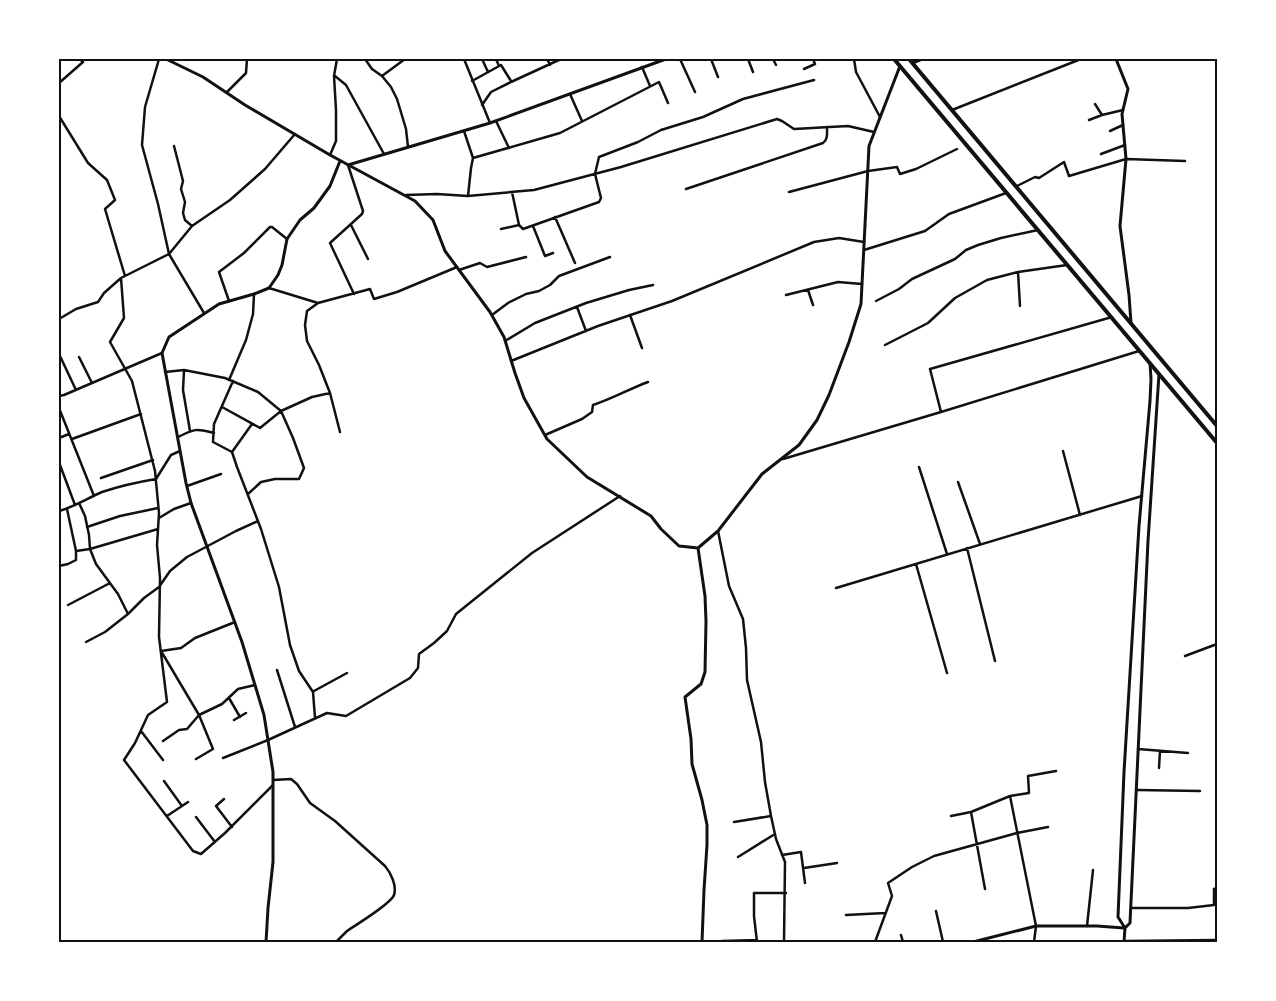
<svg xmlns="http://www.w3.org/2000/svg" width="1276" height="1001" font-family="Ubuntu,sans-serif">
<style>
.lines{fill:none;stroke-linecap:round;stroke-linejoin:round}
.minor{stroke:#111;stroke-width:2.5}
.tertiary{stroke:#111;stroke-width:3}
.primary{stroke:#111;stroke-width:4}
.neatline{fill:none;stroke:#111;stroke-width:2}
</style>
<rect width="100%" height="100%" fill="#fff"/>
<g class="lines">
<path class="minor" d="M159 59 145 107 142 145 158 204 169 254 204 313
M365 59 372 69 382 76 391 87 397 99 406 129 408 147
M464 59 490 123
M482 59 488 72
M496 59 499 66
M547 59 550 65
M680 59 695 92
M711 59 718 77
M748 59 753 72
M773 59 776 65
M854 59 856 72 880 117
M913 63 923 59
M642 67 650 86
M804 69 815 64 813 59
M335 76 346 85 384 154
M382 76 405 59
M472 81 501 65 511 81
M59 83 83 62 80 59
M227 92 246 73 247 59
M570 94 582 121
M1095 104 1102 115
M482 105 491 92 511 82 561 59
M952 110 1081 59
M59 116 88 163 107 180 115 200 105 209 125 276 121 278 124 318 110 342 132 381 155 471 159 513 157 545 160 578 159 637 167 702 148 715 135 743 124 760 193 851 201 854 225 833 273 785
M1089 120 1102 115 1123 110
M496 121 509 148
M464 131 473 158 471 168 468 196
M1110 131 1123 125
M174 146 183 181 181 189 185 202 183 213 185 220 192 226
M1101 154 1125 145
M330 155 336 141V110L334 76 337 59
M473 158 560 133 659 82 668 103
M348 165 363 211 362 214 330 243 354 294
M1017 186 1035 177 1039 178 1064 162 1069 176 1126 159 1185 161
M686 189 823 143C828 140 827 133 827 127
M512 192 519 225
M789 192 868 171 897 167 900 174 916 169 957 149
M406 195 437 194 468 196 534 190 621 167 777 119 782 121 794 129 848 126 874 132
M555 217 575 263
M351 225 368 259
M533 226 545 256 553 253
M501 229 519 225 523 229 599 202 601 198 595 174 599 157 638 142 661 130 703 117 743 99 814 80
M864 250 925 231 949 214 1006 193
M459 270 480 263 487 267 526 257
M1018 272 1020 306
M125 276 169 254 192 226 230 200 265 169 295 134
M269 288 318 303
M808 290 813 305
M786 295 838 282 862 284
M229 301 219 272 244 253 270 227H272L287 239
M876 301 899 289 912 279 955 259 966 250 978 245 1001 238 1038 230
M577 307 586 331
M492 315 508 303 526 294 539 291 550 285 559 276 610 257
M630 315 642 348
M59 319 76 309 98 302 104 293 121 278
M505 341 535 323 586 303 629 290 653 285
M885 345 928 323 955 298 987 280 1018 272 1067 265
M59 354 76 390
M79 357 92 383
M511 361 598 326 672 301 814 242 839 238 864 242
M184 371 183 390 190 431
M165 372 184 370 225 378 258 392 281 411 293 438 304 468 299 479H275L261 482 248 494
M229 380 246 340 253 314 254 294
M233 381 214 424 213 442 232 452 237 467 261 529 279 587 290 645 299 671 313 692 315 718
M59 396 64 395 162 353
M222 407 260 428 281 411 312 397 330 393
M59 408 94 496
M941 412 930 369 1112 317
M340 432 330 393 319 365 307 341 305 325 307 311 318 303 370 289 374 299 397 292 457 267
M545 435 582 419 592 412 593 405C612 399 629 389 648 382
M178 437C194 429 196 428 214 433
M59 438 69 434
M72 439 141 414
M1063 451 1080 515
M232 452 252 424
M783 459 941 412 1139 351
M60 465 75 505
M919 467 947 554
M101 478 153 460
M958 482 980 544
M187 486 221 474
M79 503 85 516 89 535 90 549 96 564 118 594 128 614
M59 511C74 507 88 498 102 492 120 486 138 482 156 479L171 455 180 451
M159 518 174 509 191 503
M87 527 120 516 158 508
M718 531 729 586 743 619 746 648 747 680 761 742 765 782 771 816 776 839 785 862 784 942
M967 548 995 661
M76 551 90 549 158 529
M916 564 947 673
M59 566 68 564 76 560V551L67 509
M836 588 1142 496
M68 605 110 583
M86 642 105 632 128 614 144 598 159 587 170 571 187 557 236 531 258 521
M1185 656 1217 644
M277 670 295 727
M314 691 347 673
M229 698 240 717
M234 720 246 713
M141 731 163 760
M163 741 179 730 187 729 199 715 222 704 238 689 255 685
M1138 749 1188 753
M223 758 268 740 327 713 346 716 410 678 418 668 419 654 434 643 447 631 456 614 532 553 620 496
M196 759 213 749 199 715 161 651 181 648 195 638 235 622
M1159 768 1160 751
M273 780 291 779 297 784 310 803 335 821 385 866C391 873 397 886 394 895 391 904 357 924 347 931 343 935 340 938 336 942
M164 781 182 806
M1137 790 1200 791
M1010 796 1036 926 1034 942
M224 799 216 806 232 827
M971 812 985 889
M167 816 188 802
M951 816 971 812 1010 796 1029 793 1028 776 1056 771
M196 817 215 842
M734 822 771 816
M782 855 801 852 805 883
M738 857 775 834
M804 868 837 863
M1131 908H1188L1214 905V889L1217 888
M936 911 943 942
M846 915 885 913
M1087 926 1093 870
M901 935 903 942
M722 941 757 940
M1124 941 1217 940
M757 942 754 916V893H786
M875 942 892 896 888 883 912 867 934 856 1017 833 1048 827"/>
<path class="tertiary" d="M166 59 203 77 245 105 330 155 415 201 433 220 445 251 490 312 504 337 515 373 524 398 547 439 587 477 651 516 661 529 679 546 698 548
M1116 59 1128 89 1122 114 1126 159 1120 226 1129 295 1131 323
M348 165 490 123 666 59
M698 548 718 531 762 474 799 445 817 420 829 395 849 342 861 304 869 146 900 66
M698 548 705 596 706 621 705 672 701 684 685 697 691 739 692 764 702 800 707 825V845L704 890 702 942
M1125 928 1118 917 1124 772 1139 526 1150 401 1151 379 1150 363
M1125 928 1130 923 1148 541 1159 374
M266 942 268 908 273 862V772L264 715 242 642 191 503 186 483 162 353 169 337 219 304 254 294 269 288 278 275 282 265 287 239 300 220 314 208 330 186 340 161
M973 942 1036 926H1097L1124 928
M1124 942 1125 928"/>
<path class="primary" d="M894 59 1217 443
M909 59 1217 426"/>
</g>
<rect width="1276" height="1001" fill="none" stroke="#ffffff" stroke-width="120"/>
<rect x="60" y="60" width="1156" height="881" class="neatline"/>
</svg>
